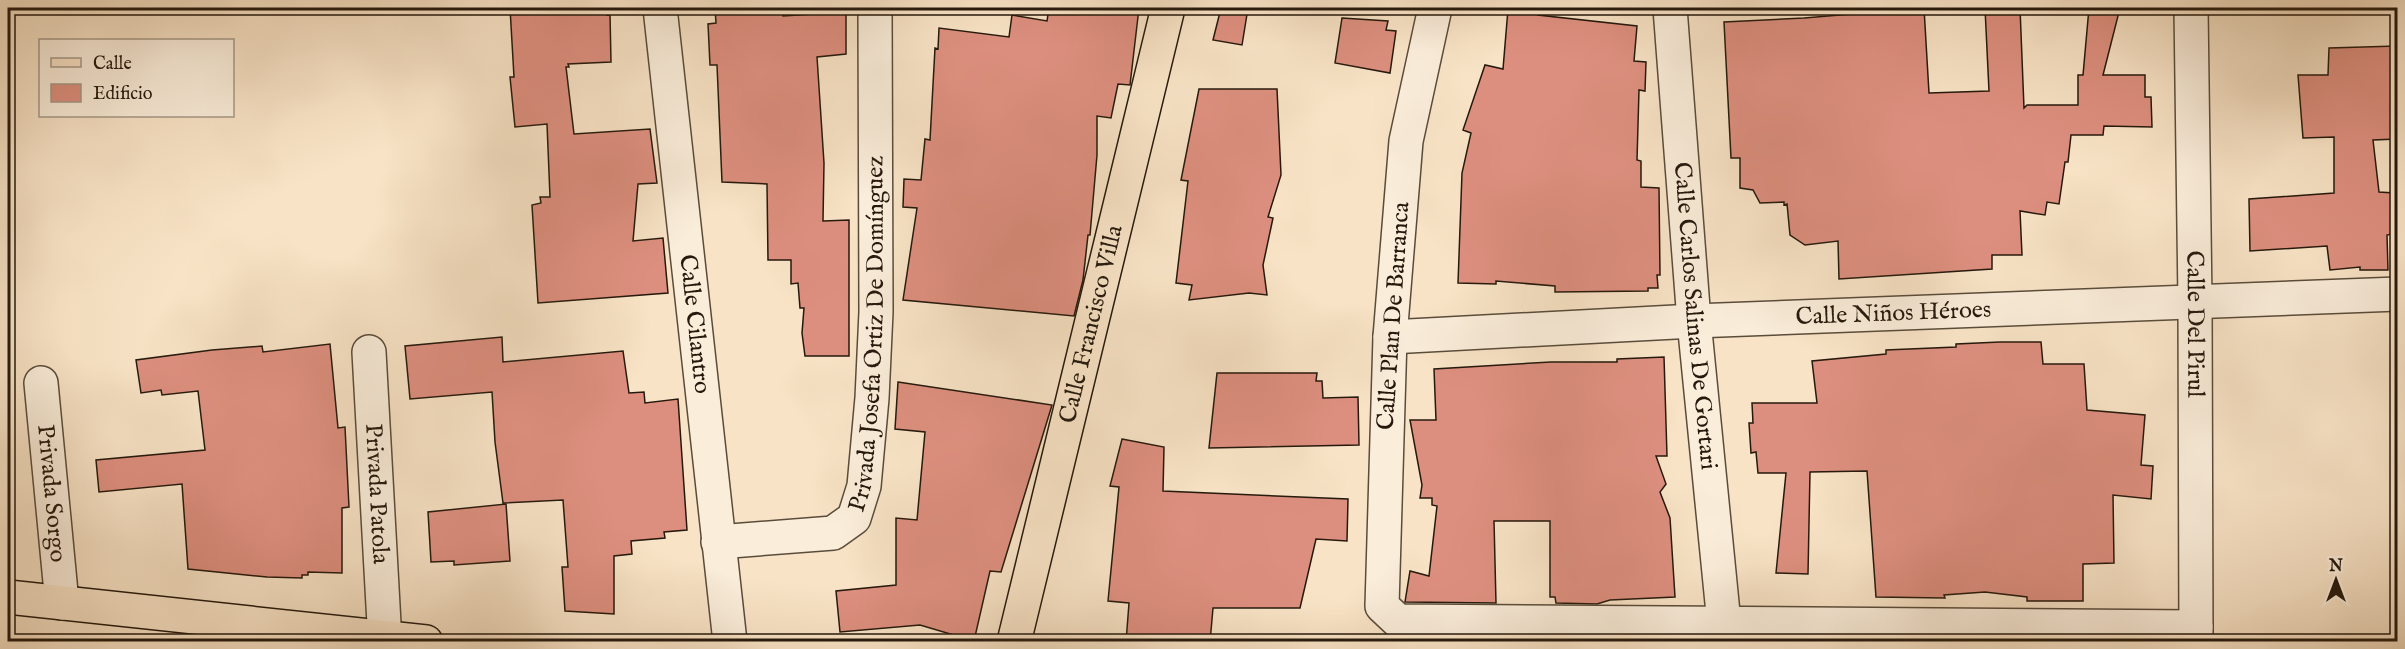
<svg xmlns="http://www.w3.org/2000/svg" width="2405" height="649" font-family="'IM FELL English',serif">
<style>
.building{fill:#dd8f7f;stroke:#25190d;stroke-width:1.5}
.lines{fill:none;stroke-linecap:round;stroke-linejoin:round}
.minor-casing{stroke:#5a4c3b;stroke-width:36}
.major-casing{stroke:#25190d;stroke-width:36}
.minor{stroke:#faedda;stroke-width:33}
.major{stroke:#f8e3c6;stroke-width:33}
.labels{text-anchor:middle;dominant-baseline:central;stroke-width:4.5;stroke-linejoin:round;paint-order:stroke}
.street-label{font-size:24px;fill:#25190d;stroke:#faedda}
</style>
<rect width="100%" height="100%" fill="#f8e3c6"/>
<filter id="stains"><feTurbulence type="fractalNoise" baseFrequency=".00333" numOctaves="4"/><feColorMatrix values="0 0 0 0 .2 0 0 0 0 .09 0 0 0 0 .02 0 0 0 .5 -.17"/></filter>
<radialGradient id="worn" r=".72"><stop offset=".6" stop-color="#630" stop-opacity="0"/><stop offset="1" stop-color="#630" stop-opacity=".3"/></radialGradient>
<path class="building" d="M510 8H607V15L610 14 611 62 568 64 569 67H566L574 134 650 129 657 183 638 184 633 241 663 238 668 293 538 303 532 205 541 203 540 197H550L547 124 515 127 510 77H514Z
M715 8H782L783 16 846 12V54L817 57 824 163 823 221 849 220V356H805L802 333 804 308H800L798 283 791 284V260H768L767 184 722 182 717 65H710L708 24 716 23Z
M1049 8H1139L1130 85 1118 84 1111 118 1097 116V155L1090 235H1088L1083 280 1074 316 903 300 917 208 903 207 904 179 921 180 925 139 930 140 935 48 938 49 939 28 1009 37 1012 15 1047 21Z
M1221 8H1248L1242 45 1213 40Z
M1924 8 1929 93 1989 91 1985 8H2020L2024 108 2027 105H2078V75H2083L2089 8H2120L2103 75H2145V97H2151L2152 127 2104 126 2103 135H2071L2068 162H2065L2059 204 2047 202 2045 215 2020 211 2022 255H1992V269L1839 279 1838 241 1805 245 1790 235 1787 204 1784 205V202L1760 203 1753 190 1740 188V158H1731L1724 22 1804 18Z
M1508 9 1539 12 1538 15 1637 26 1634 61 1646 62 1645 91 1639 90 1637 160 1641 161V187L1659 188 1660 275H1657L1658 288H1648V291L1555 292V286L1496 281V284L1458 283 1462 173 1471 133 1463 130 1485 65 1503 69Z
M1342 18 1388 21 1386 30 1396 31 1390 73 1335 63Z
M2397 46V88H2394L2397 139 2373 140 2379 192 2394 193V195H2397V233L2387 235 2388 270H2360V267L2330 270 2327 246 2250 251 2249 199 2334 193V137L2303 138 2298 75H2328L2329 48Z
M1199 89H1277L1281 175 1268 217 1273 218 1263 265 1267 295 1249 293 1189 300 1192 285 1176 283 1188 181 1181 180Z
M502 337 503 362 623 351 629 393 644 392 645 403 678 399 687 530 664 532 665 538 631 541 632 554 614 556V614L565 611 562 567H568L563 500 503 503 495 442 492 392 410 399 405 346Z
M2000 342H2041L2043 364H2084L2087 410 2145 415 2141 465 2153 466 2151 499 2113 495 2114 563 2083 564V601H2027V597L1985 592 1944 595 1945 598 1876 597 1867 471 1810 472 1808 574 1776 573 1786 473H1758L1756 452 1751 453 1749 423H1753L1752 403H1817L1812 361 1886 354V350L1956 347V344Z
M330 344 338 428 345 427 349 507 342 508V573L308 572V575H302V578L267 577 188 569 182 484 99 492 96 460 205 450 198 391 162 395 161 390 141 393 136 360 212 350 262 346 263 352Z
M1664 357 1667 456H1656L1666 484 1660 492 1670 518 1675 597 1610 600 1597 604 1556 603 1555 597H1550V521H1494L1496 603 1405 602 1410 571 1429 576 1437 506 1432 505V498H1420L1422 485 1410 420H1436L1434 369 1551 362H1617V359Z
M1217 373H1317L1316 381H1322L1323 398 1358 397 1359 445 1209 448Z
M898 382 1052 405 1001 572 990 571 974 641 920 625 840 632 836 591 896 585V518L917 520 925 432 895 429Z
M1122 439 1164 447 1163 491 1348 499 1347 541 1316 539 1300 608H1213L1210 642H1126L1129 603 1108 601 1119 487 1110 486Z
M506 504 510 561 454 565V561L431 562 428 512Z"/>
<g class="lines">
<g class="minor-casing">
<g id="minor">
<path id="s1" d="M660 8 730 642"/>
<path d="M1435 8 1406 141 1390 337 1382 606 1398 621 2196 627"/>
<path id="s2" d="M1670 8 1694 321 1724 623"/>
<path id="s3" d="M2191 8 2195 302 2196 642"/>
<path id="s4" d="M1390 337 1694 321 2398 294"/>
<path id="s5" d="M369 352 385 642"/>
<path id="s6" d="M41 383 62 603"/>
<path id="s7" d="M718 542 833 533 854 518 864 486 872 398 876 312 875 8"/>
</g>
</g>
<g class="major-casing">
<g id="major">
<path d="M8 597 426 642"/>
<path id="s8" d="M1014 642 1168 8"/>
</g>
</g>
<use href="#minor" class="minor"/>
<use href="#major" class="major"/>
</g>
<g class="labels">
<g class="street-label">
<text stroke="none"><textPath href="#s4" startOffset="504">Calle Niños Héroes</textPath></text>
<text stroke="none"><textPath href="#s2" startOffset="309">Calle Carlos Salinas De Gortari</textPath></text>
<text transform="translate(1394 316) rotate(-86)">Calle Plan De Barranca</text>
<text stroke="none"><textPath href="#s8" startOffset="327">Calle Francisco Villa</textPath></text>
<text stroke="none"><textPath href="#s3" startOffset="316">Calle Del Pirul</textPath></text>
<text stroke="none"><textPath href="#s1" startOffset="318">Calle Cilantro</textPath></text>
<text stroke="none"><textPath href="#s7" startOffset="327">Privada Josefa Ortiz De Domínguez</textPath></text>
<text stroke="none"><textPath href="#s6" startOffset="111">Privada Sorgo</textPath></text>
<text stroke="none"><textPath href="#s5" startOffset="142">Privada Patola</textPath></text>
</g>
</g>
<rect width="2405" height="649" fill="none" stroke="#f8e3c6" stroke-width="30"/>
<rect x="9" y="9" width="2387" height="631" fill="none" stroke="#25190d" stroke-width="3"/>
<rect x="15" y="15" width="2375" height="619" fill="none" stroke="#25190d" stroke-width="1.5"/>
<rect x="39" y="39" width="195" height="78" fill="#faedda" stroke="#a59888" stroke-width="1.5"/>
<rect x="51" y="58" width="30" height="9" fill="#f8e3c6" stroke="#a59888" stroke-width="1.5"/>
<text x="93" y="69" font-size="18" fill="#25190d">Calle</text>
<rect x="51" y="84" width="30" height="18" fill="#dd8f7f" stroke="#a59888" stroke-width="1.5"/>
<text x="93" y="99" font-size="18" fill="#25190d">Edificio</text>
<g transform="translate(2336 580)" stroke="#faedda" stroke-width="4.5" paint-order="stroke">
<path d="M0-4.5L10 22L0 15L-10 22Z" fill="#25190d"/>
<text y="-9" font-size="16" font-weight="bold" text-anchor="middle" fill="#25190d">N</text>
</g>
<rect width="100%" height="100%" filter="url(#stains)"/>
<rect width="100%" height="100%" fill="url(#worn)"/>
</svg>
